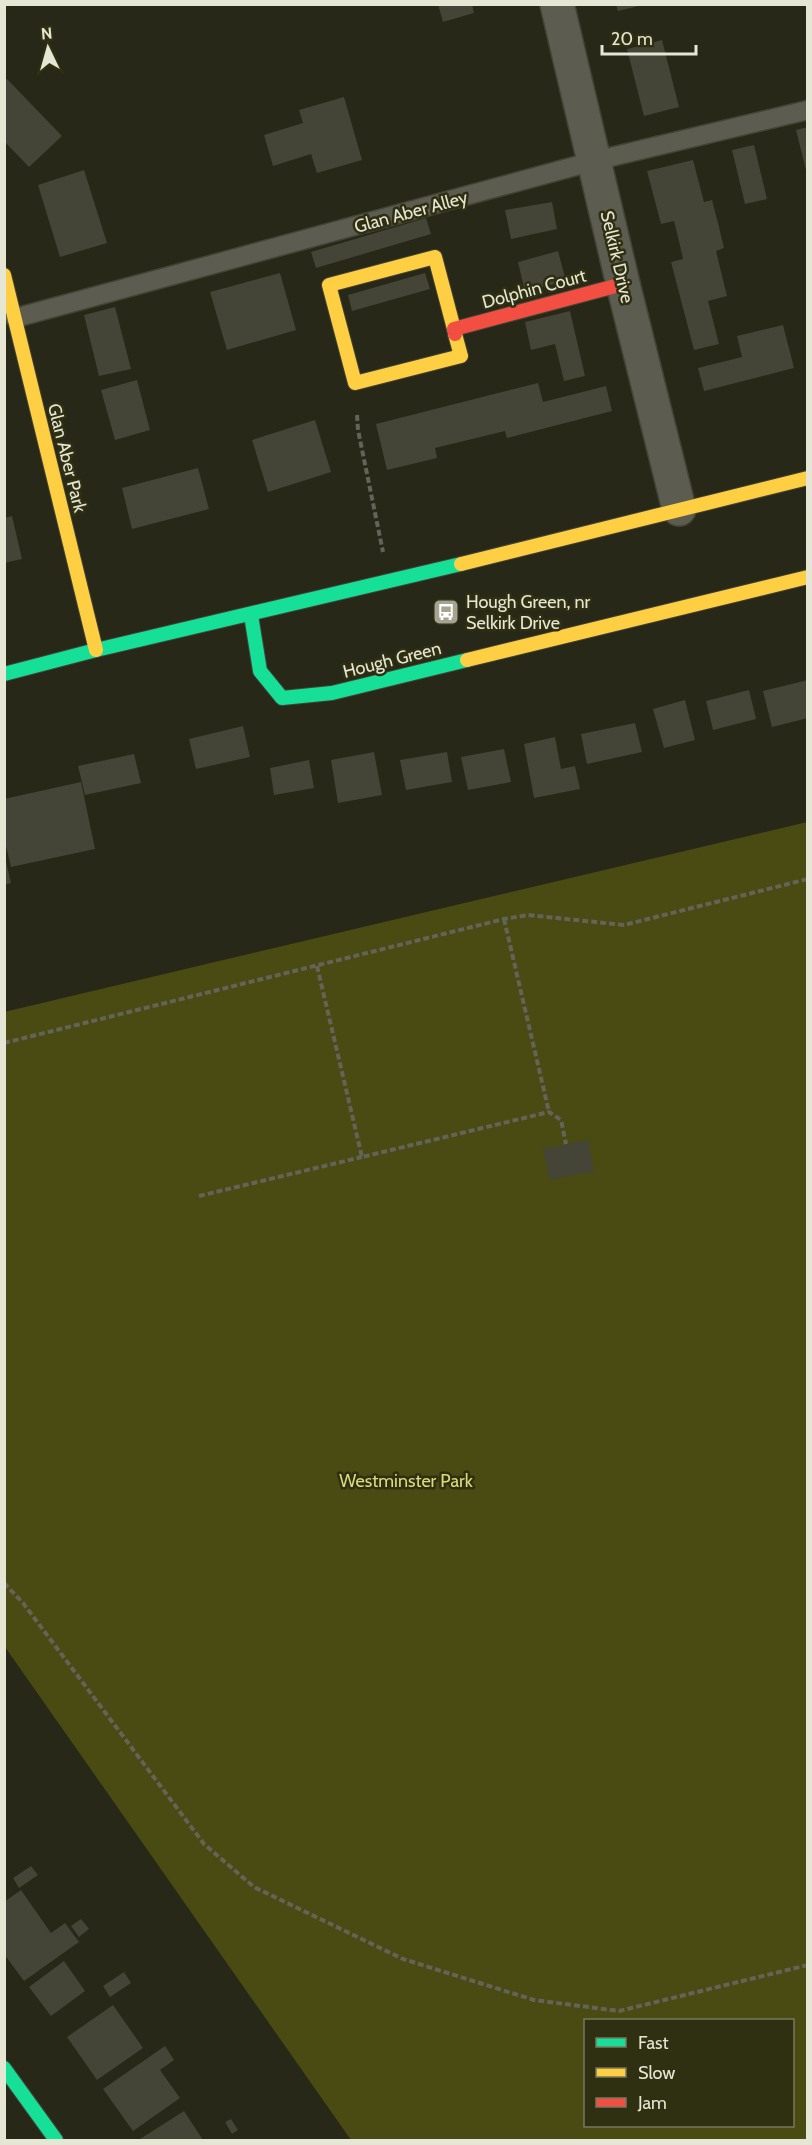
<svg xmlns="http://www.w3.org/2000/svg" width="812" height="2145" font-family="Cabin,sans-serif">
<style>
.green{fill:#4a4a13;fill-rule:evenodd}
.building{fill:#444437}
.lines{fill:none;stroke-linecap:round;stroke-linejoin:round}
.lane-casing{stroke:#434436;stroke-width:21}
.street-casing{stroke:#434436;stroke-width:36}
.fast-casing{stroke:#434436;stroke-width:16}
.slow-casing{stroke:#434436;stroke-width:16}
.jam-casing{stroke:#434436;stroke-width:16}
.path{stroke:#636358;stroke-width:4;stroke-dasharray:6 3;stroke-linecap:butt}
.lane{stroke:#5c5c50;stroke-width:18}
.street{stroke:#5c5c50;stroke-width:33}
.fast{stroke:#16e098;stroke-width:14}
.slow{stroke:#ffcf43;stroke-width:14}
.jam{stroke:#f24e42;stroke-width:14}
.labels{text-anchor:middle;dominant-baseline:central;stroke-width:5;stroke-linejoin:round;paint-order:stroke}
.street-label{font-size:18px;fill:#e5e6d4;stroke:#2f2f11}
.poi-label{font-size:18px;fill:#e5e6d4;stroke:#2f2f11;text-anchor:start}
.park-label{font-size:18px;fill:#dadb7b;stroke:#2f2f11}
</style>
<rect width="100%" height="100%" fill="#282818"/>
<path class="green" d="M807 822V2140H351L5 1647 4 1012ZM586 2020H792V2126H586Z"/>
<path class="building" d="M438 4H472L474 13 443 22Z
M616 5H643L618 11Z
M662 40 679 107 644 116 627 49Z
M7 79 62 136 29 167 4 141V81Z
M344 97 362 160 317 173 311 154 273 166 264 135 303 123 299 110Z
M808 127V174H807L796 130Z
M754 145 767 199 745 204 732 150Z
M693 160 704 202 712 200 719 227 724 248 716 251 727 296 708 301 719 344 694 350 671 262 683 259 678 237 674 221 661 224 647 171Z
M84 170 107 243 60 257 38 185Z
M552 202 557 229 511 239 505 210Z
M426 218 431 234 316 268 311 252Z
M558 251 566 281 525 292 518 262Z
M280 273 296 330 227 350 210 292Z
M425 273 430 289 352 311 348 295Z
M115 307 131 369 99 376 84 315Z
M570 311 585 376 564 381 555 344 531 350 525 322Z
M783 325 794 368 704 391 698 368 742 357 737 336Z
M137 380 150 430 115 440 101 390Z
M538 383 543 402 606 386 612 411 507 438 505 431 435 448 437 458 387 470 376 424Z
M315 420 331 472 268 492 252 440Z
M198 468 209 509 132 529 122 488Z
M12 516 22 559 4 563V518Z
M808 680V718L772 727 763 691Z
M749 690 756 719 713 730 706 701Z
M685 700 695 740 664 748 653 709Z
M635 723 642 752 587 764 581 734Z
M243 726 250 757 196 769 189 739Z
M555 737 561 769 575 766 580 789 534 798 524 744Z
M504 749 511 782 468 790 461 757Z
M374 752 382 795 338 803 331 760Z
M447 752 452 782 406 790 400 760Z
M134 754 141 783 85 795 78 766Z
M309 760 314 788 274 795 270 768Z
M81 782 95 849 11 867 4 838V799Z
M4 853 11 883 4 885Z
M588 1140 594 1171 550 1180 543 1149Z
M31 1866 38 1875 19 1888 13 1878Z
M21 1890 51 1933 65 1923 79 1942 24 1981 4 1954V1902Z
M81 1919 89 1929 79 1937 71 1926Z
M64 1961 85 1991 51 2016 29 1987Z
M124 1972 131 1983 110 1997 103 1986Z
M113 2005 143 2048 97 2080 67 2037Z
M165 2046 174 2060 160 2070 180 2098 133 2131 103 2089Z
M184 2111 203 2140H141L140 2139Z
M231 2119 238 2130 232 2134 225 2122Z"/>
<g class="lines">
<g class="lane-casing">
<path id="lane" d="M15 318 594 161 808 110"/>
</g>
<g class="street-casing">
<path id="street" d="M557 4 623 284 679 509"/>
</g>
<g class="fast-casing">
<path id="fast" d="M251 615 260 671 282 698 332 693 467 660
M4 674 96 650 461 564
M4 2068 56 2140"/>
</g>
<g class="slow-casing">
<path id="slow" d="M4 275 96 650
M454 329 435 257 329 285 355 383 461 356 455 334
M461 564 808 478
M467 660 808 577"/>
</g>
<g class="jam-casing">
<path id="jam" d="M455 334 454 329 623 284"/>
</g>
<path class="path" d="M357 415 358 430 383 552
M504 919 549 1112
M317 966 362 1157 549 1112 561 1120 566 1144
M4 1043 504 919 528 915 624 925 808 879
M199 1196 362 1157
M4 1583 23 1603 204 1844 254 1887 403 1959 534 2000 619 2011 808 1965"/>
<use href="#lane" class="lane"/>
<use href="#street" class="street"/>
<use href="#fast" class="fast"/>
<use href="#slow" class="slow"/>
<use href="#jam" class="jam"/>
</g>
<defs>
<g id="bus-square" transform="scale(1.35)"><rect x="-9" y="-9" width="18" height="18" rx="4" fill="#a3a492" stroke="#2f2f11"/><path d="M-5-6H5V4H4V6H2V4H-2V6H-4V4H-5ZM-3.5-4V0h7V-4ZM-3.5 1.2v1.5H-2V1.2ZM2 1.2v1.5H3.5V1.2Z" fill="#fff"/></g>
</defs>
<g fill-rule="evenodd">
<use href="#bus-square" x="446" y="612"/>
</g>
<g class="labels">
<g class="street-label">
<text transform="translate(411 212) rotate(-15)">Glan Aber Alley</text>
<text transform="translate(617 257) rotate(77)">Selkirk Drive</text>
<text transform="translate(534 289) rotate(-15)">Dolphin Court</text>
<text transform="translate(67 458) rotate(76)">Glan Aber Park</text>
<text transform="translate(392 660) rotate(-14)">Hough Green</text>
</g>
<g class="poi-label">
<text x="466" y="602">Hough Green, nr<tspan x="466" dy="21">Selkirk Drive</tspan></text>
</g>
<g class="park-label">
<text x="406" y="1481">Westminster Park</text>
</g>
</g>
<rect width="812" height="2145" fill="none" stroke="#e5e6d4" stroke-width="12"/>
<rect x="584" y="2019" width="210" height="108" fill="#2f2f11" stroke="#78785f" stroke-width="1.5"/>
<rect x="596" y="2038" width="30" height="9" fill="#16e098" stroke="#78785f" stroke-width="1.5"/>
<text x="638" y="2049" font-size="18" fill="#e5e6d4">Fast</text>
<rect x="596" y="2068" width="30" height="9" fill="#ffcf43" stroke="#78785f" stroke-width="1.5"/>
<text x="638" y="2079" font-size="18" fill="#e5e6d4">Slow</text>
<rect x="596" y="2098" width="30" height="9" fill="#f24e42" stroke="#78785f" stroke-width="1.5"/>
<text x="638" y="2109" font-size="18" fill="#e5e6d4">Jam</text>
<g transform="translate(48 48) rotate(355)" stroke="#2f2f11" stroke-width="4.5" paint-order="stroke">
<path d="M0-4.5L10 22L0 15L-10 22Z" fill="#e5e6d4"/>
<text y="-9" font-size="16" font-weight="bold" text-anchor="middle" fill="#e5e6d4">N</text>
</g>
<path d="M602 45v9h94v-9" fill="none" stroke="#e5e6d4" stroke-width="3"/>
<text x="611" y="45" font-size="18" fill="#e5e6d4" stroke="#2f2f11" stroke-width="4.5" paint-order="stroke">20 m</text>
</svg>
